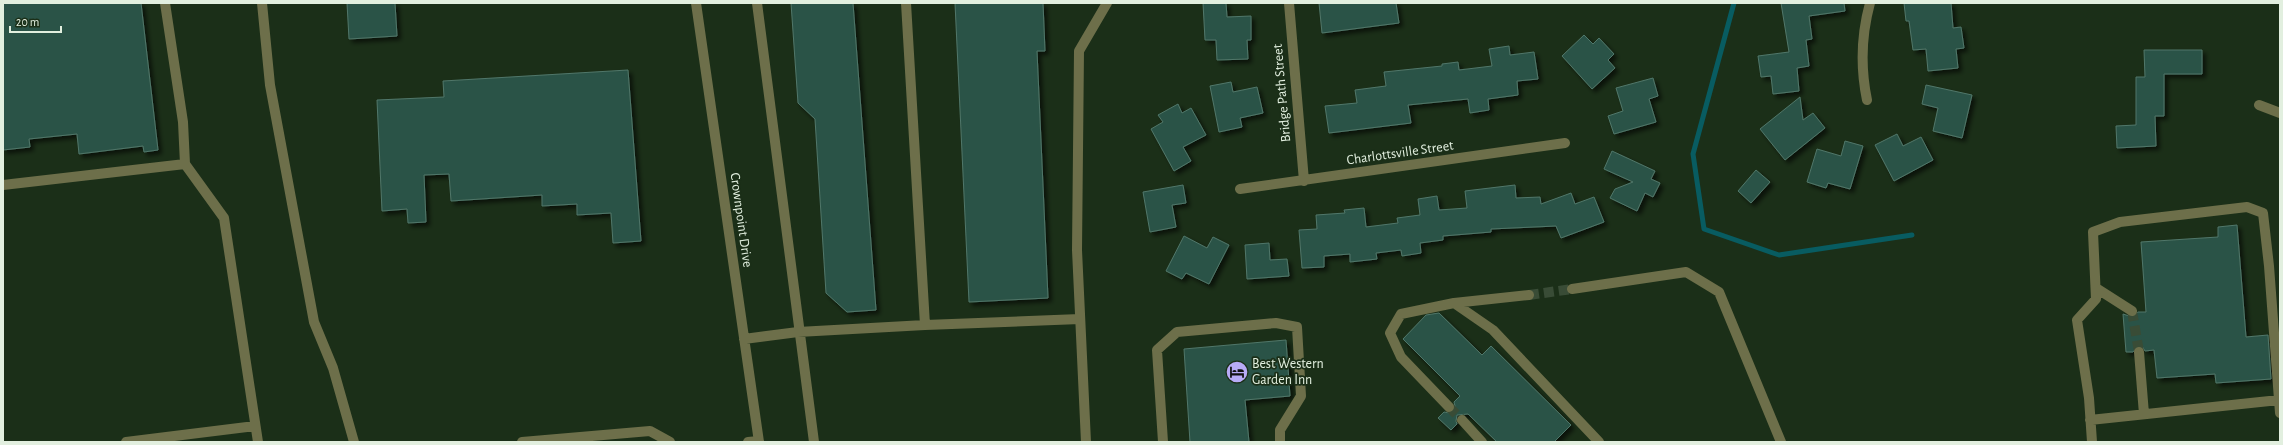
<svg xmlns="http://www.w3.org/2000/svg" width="2283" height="445" font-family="'Alegreya Sans',sans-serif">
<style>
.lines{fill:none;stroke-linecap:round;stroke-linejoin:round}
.stream{stroke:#085c61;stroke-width:5}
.building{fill:#2c5346;stroke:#50776a;filter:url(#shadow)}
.minor-tunnel{stroke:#394c36;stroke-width:10;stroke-dasharray:10 5;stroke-linecap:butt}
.minor{stroke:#6d6f4a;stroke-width:10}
.labels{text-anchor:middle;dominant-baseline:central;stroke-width:3.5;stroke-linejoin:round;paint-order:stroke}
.street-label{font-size:14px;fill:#e2efdf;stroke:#1b2f18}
.poi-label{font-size:14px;fill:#e2efdf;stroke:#1b2f18;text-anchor:start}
</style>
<defs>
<filter id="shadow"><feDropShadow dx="3.5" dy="3.5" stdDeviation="2" flood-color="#0009"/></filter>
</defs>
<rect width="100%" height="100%" fill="#1b2f18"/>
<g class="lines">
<path class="stream" d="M1734 3 1693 154 1704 229 1779 255 1912 235"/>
</g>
<path class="building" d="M3 3H141L158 150 144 152 143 146 79 154 77 134 29 139 30 147 3 150Z
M347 3H395L397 36 349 39Z
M791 3H853L876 310 847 312 826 293 815 119 798 103Z
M955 3H1043L1045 51H1037L1048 298 969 302Z
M1203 3H1226L1227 17 1251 16V40H1247L1248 59 1217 60 1216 40H1205Z
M1319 3H1396L1399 23 1322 33Z
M1781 3H1844L1845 11 1809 16 1812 39 1806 40 1809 66 1797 68 1799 91 1773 94 1771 76 1761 77 1758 56 1789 52Z
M1904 3H1951L1953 28 1961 27 1964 48 1956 49 1958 68 1928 71 1926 49 1913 50 1909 21H1906Z
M1584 35 1593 44 1599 38 1614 54 1608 60 1615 68 1592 89 1562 56Z
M1509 46 1510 55 1534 52 1538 79 1517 81 1518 95 1488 99 1489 110 1470 113 1468 99 1408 105 1411 123 1329 133 1325 106 1357 103 1355 90 1386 86 1384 72 1442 66V64L1458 62 1459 70 1492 66 1489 49Z
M2144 50H2202V74H2164V116H2155L2156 146 2117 148 2116 126 2136 125V77H2145Z
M628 70 641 241 613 243 611 213 577 215V204L542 206V195L451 201 449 174 424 175 426 222 408 223 407 209 382 211 377 100 444 97 443 81Z
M1653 78 1658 96 1649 99 1656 122 1614 134 1608 116 1623 111 1616 88Z
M1231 82 1233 92 1257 87 1263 113 1240 118 1242 127 1219 132 1210 86Z
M1926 85 1972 95 1962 138 1933 131 1938 108 1922 104Z
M1800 97 1803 120 1813 113 1825 128 1785 160 1760 129Z
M1178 104 1182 113 1191 108 1206 135 1183 147 1191 161 1174 171 1151 129 1163 122 1158 115Z
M1897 134 1903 146 1921 137 1933 160 1894 181 1875 145Z
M1845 141 1863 146 1850 189 1828 183 1826 188 1807 182 1817 149 1841 156Z
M1612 151 1655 171 1651 179 1660 183 1653 197 1645 193 1637 211 1610 198 1615 189 1633 182 1604 169Z
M1756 170 1770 182 1751 203 1738 191Z
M1183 185 1186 203 1172 205 1176 227 1150 232 1143 192Z
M1515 185 1516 198 1540 197 1541 204 1571 193 1575 204 1594 197 1604 222 1561 238 1556 226 1491 229V232L1443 236V240L1420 243 1421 253 1402 256 1401 250 1376 253 1377 259 1350 262V254L1324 256V267L1302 268 1299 230 1317 229 1316 215 1345 213 1344 210 1364 208 1366 227 1398 223 1397 218 1420 215 1418 199 1437 196 1439 210 1467 208 1465 191Z
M2237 225 2246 337 2268 335 2271 379 2216 383 2215 374 2157 378 2154 350 2145 351 2142 346H2138L2133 352H2126L2123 314 2132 317 2138 312H2146L2141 242 2218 237V227Z
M1184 236 1207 248 1213 237 1229 245 1209 284 1186 273 1182 279 1166 271Z
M1269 243 1270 260 1287 259 1289 276 1247 279 1245 245Z
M1439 313 1482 355 1491 346 1571 425 1554 442H1497L1468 414 1457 415 1456 421 1457 424 1451 430 1438 418 1444 412 1450 413 1454 411 1455 406 1454 402 1460 396 1403 339 1426 315Z
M1286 340 1290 396 1245 400 1249 442H1190L1184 349Z"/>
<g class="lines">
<path class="minor-tunnel" d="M1529 295 1572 289
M2132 311 2139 352
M1449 407 1462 420"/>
<path class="minor" d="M165 3 183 122 185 164 224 218 258 442
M262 3 270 85 314 322 333 368 354 442
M696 3 759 442
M757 3 814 442
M1289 3 1304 181
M1867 100C1860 66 1861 36 1870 3
M2259 105 2280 113
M3 185 185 164
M1240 189 1565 143
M2096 288 2132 311
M1572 289 1686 272 1719 292 1781 442
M1454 303 1493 330 1599 442
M925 325 1080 319
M744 339 798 332 925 325 906 3
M2139 352 2144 414
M1449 407 1401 357 1390 333 1401 314 1454 303 1529 295
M1462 420 1482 442
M2090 420 2279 400
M126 442 255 426
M522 442 650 431 670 442
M748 442 759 441
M1086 442 1077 250 1079 51 1107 3
M1163 442 1157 350 1177 332 1276 323 1297 327 1301 396 1280 430V442
M2092 442 2089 398 2077 320 2096 299 2093 232 2120 222 2247 207 2263 213 2269 266 2280 413"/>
</g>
<defs>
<g id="hotel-disc" transform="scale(1.15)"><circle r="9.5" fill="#b8abf7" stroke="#1b2f18"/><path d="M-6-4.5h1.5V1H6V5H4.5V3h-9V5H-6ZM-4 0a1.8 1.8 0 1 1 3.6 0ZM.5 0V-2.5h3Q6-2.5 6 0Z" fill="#111"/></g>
</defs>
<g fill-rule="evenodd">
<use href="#hotel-disc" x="1237" y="372"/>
</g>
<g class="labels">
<g class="street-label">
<text transform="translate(1282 93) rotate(-95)">Bridge Path Street</text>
<text transform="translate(1400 153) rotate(-8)">Charlottsville Street</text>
<text transform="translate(741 220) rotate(82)">Crownpoint Drive</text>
</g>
<g class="poi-label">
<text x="1252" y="364">Best Western<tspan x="1252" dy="16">Garden Inn</tspan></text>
</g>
</g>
<rect width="2283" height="445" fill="none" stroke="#e2efdf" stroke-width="8"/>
<path d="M10 26v6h51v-6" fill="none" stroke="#e2efdf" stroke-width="2"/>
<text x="16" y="26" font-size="12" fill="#e2efdf" stroke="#1b2f18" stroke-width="3" paint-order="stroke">20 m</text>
</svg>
